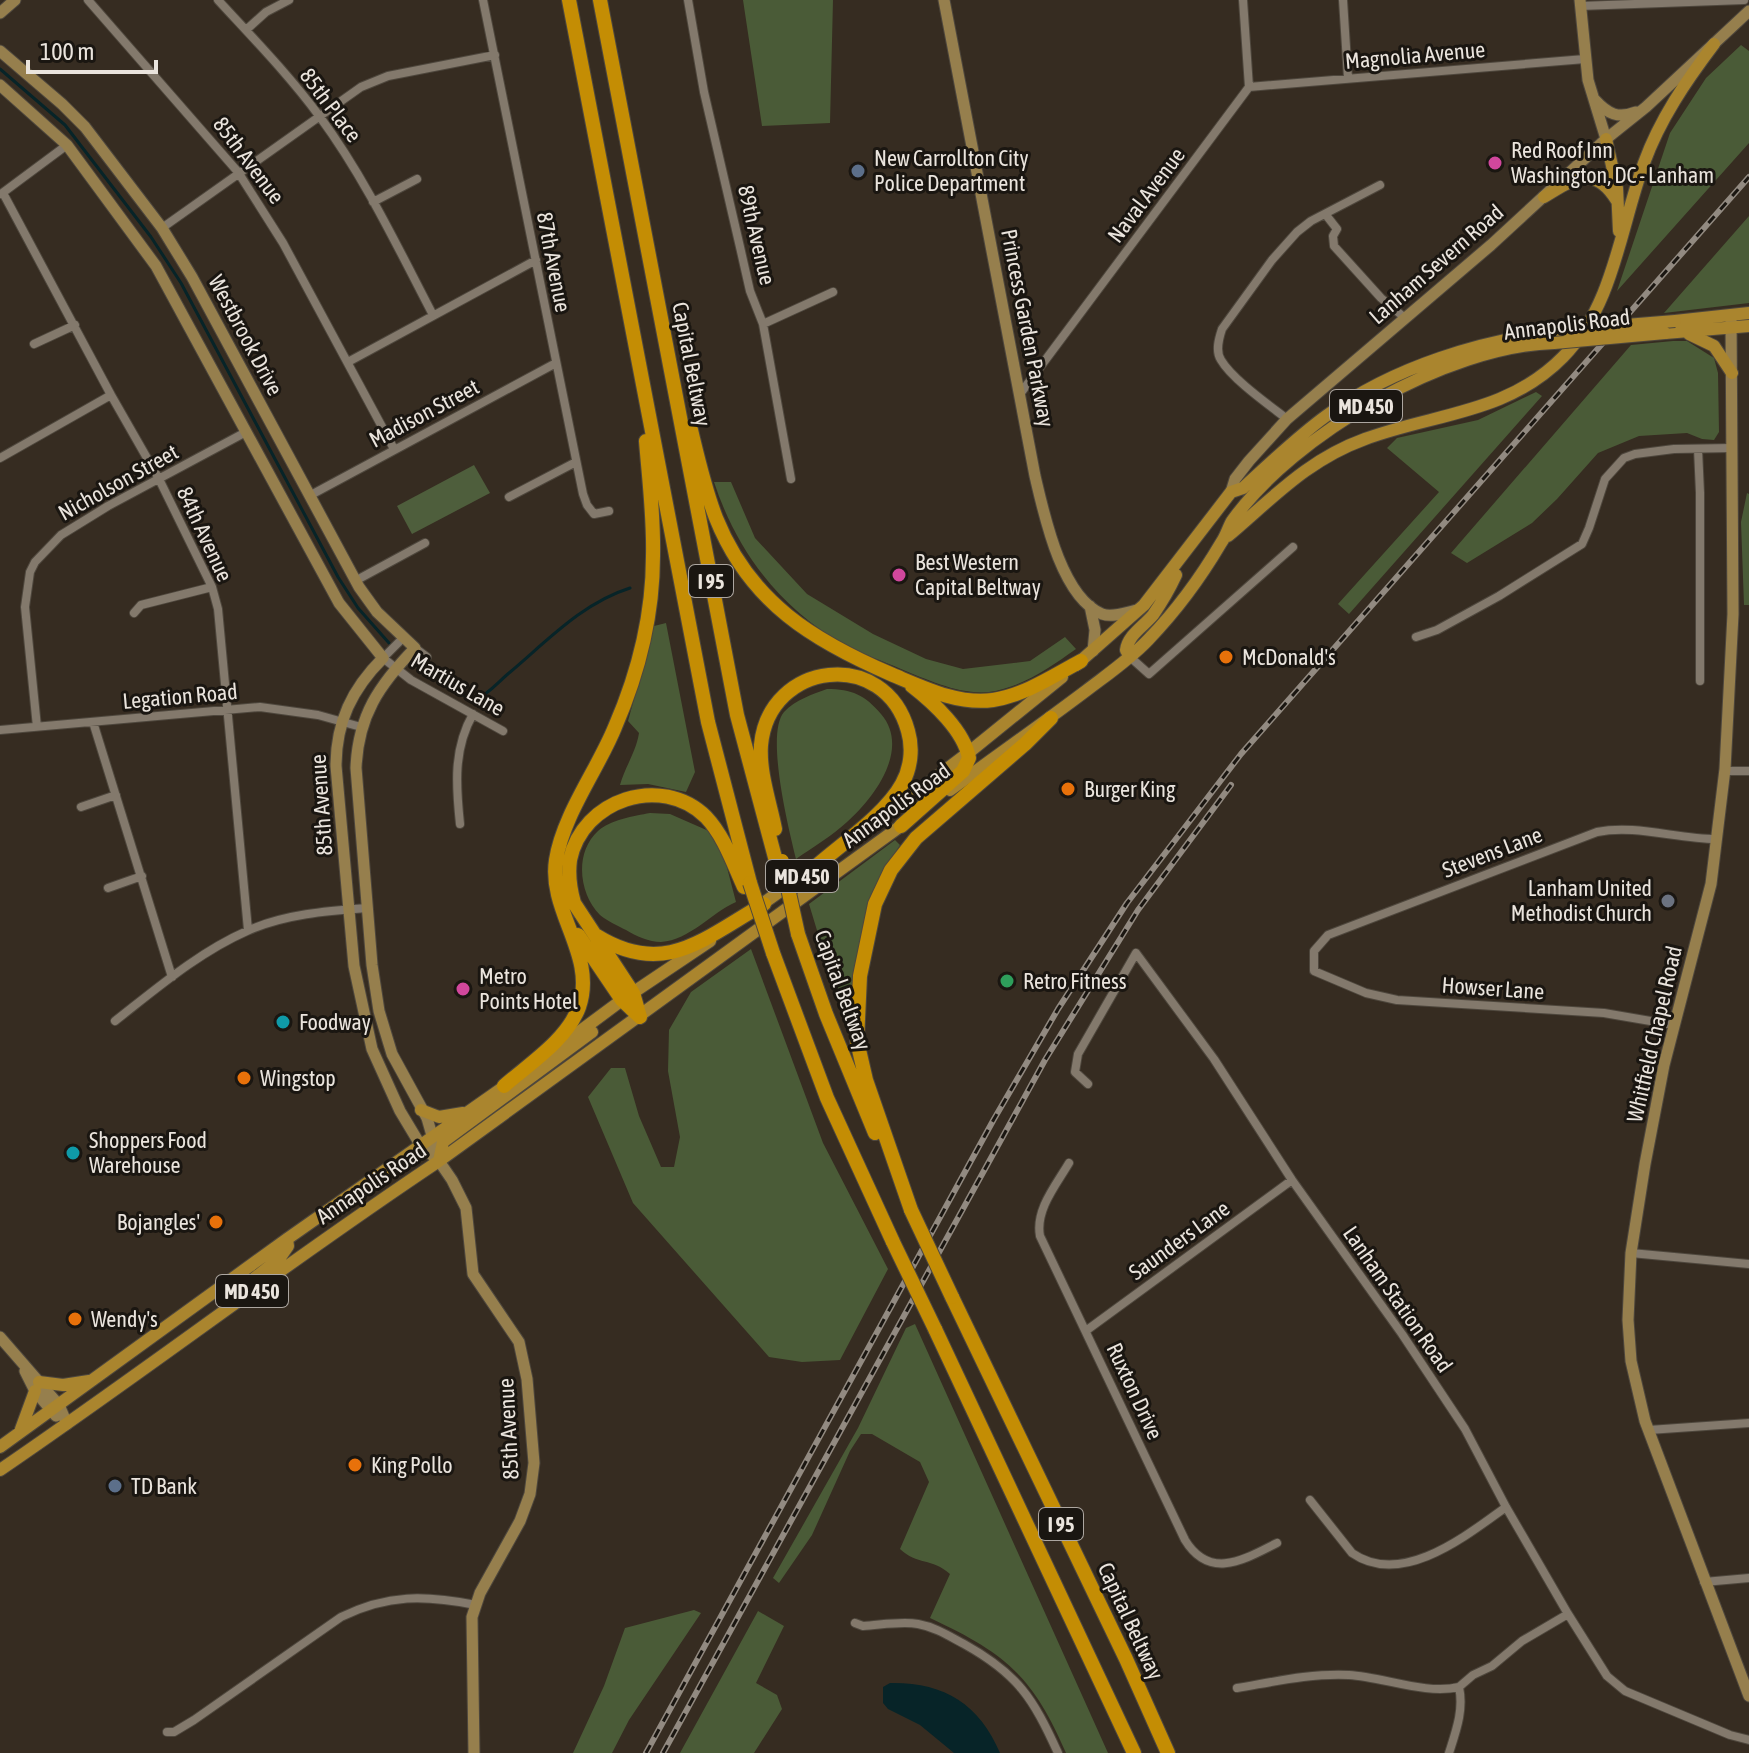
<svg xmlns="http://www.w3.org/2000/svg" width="1749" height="1753" font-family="'Asap Condensed',sans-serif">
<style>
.green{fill:#4e5e3c}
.forest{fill:#4a5b37}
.water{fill:#072428}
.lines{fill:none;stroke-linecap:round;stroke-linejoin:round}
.stream{stroke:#072428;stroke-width:3}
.street-casing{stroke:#4e473d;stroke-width:10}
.secondary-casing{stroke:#4e473d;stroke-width:13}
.primary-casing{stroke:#4e473d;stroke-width:14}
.highway-casing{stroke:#4e473d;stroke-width:16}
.street{stroke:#83796c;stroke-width:8}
.secondary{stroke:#967f4d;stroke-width:11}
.primary{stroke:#aa852e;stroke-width:12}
.highway{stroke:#c48d04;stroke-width:14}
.rail-casing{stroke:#928a81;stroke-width:6}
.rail{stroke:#1a1611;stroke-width:3;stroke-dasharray:9;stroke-linecap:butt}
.primary-bridge-casing{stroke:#4e473d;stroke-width:14;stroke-linecap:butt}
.highway-bridge-casing{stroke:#4e473d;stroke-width:16;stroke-linecap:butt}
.primary-bridge{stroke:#aa852e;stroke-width:12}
.highway-bridge{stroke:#c48d04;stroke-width:14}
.hotel-dot{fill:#d1479c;stroke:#1a1611;stroke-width:3}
.service-dot{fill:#5c6f8a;stroke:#1a1611;stroke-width:3}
.food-dot{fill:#e8710a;stroke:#1a1611;stroke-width:3}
.worship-dot{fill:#6b7280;stroke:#1a1611;stroke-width:3}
.leisure-dot{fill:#2e9e5b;stroke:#1a1611;stroke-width:3}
.culture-dot{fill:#0f9aa8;stroke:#1a1611;stroke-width:3}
.labels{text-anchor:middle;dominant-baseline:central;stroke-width:6;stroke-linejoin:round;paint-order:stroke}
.shield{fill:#1a1611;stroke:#aca6a0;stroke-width:2}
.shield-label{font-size:20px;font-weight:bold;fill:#eae4dd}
.street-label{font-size:22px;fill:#eae4dd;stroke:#1a1611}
.poi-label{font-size:22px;fill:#eae4dd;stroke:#1a1611;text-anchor:start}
</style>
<rect width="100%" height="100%" fill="#362c21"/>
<path class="green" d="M474 465 490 493 412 534 397 506Z"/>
<path class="forest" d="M743 0H833L830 123 762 126Z
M1741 45 1749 51V143L1617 291 1670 133 1706 78Z
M1749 216V303L1664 313Z
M1673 341H1687L1714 358 1718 373 1719 432 1714 440 1702 439 1687 433 1639 436 1598 453 1557 499 1532 523 1467 563 1451 553 1631 345Z
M1536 392 1542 396 1349 614 1338 604 1439 492 1387 448 1397 438 1478 420Z
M714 482H731L755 538 807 594 873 634 926 659 963 669 1030 661 1065 637 1076 649C1049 668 1023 687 989 692 960 695 928 680 901 669 883 661 862 654 845 645 780 608 737 552 714 482Z
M1747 493 1749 494V605H1744L1741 522Z
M666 623 695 772 686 792 648 784 620 785C625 767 636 752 639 733L628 721 654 626Z
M827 689C852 689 865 695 881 714 911 749 874 798 847 822 832 836 813 847 796 859 789 830 765 734 784 712 795 700 813 694 827 689Z
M650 813 670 814 711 832 724 856 736 902C711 913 690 940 661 942 649 942 636 936 626 930 618 926 607 921 600 915 579 894 574 853 598 831 610 820 634 816 650 813Z
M895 840 900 845 878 880 869 912 851 995 844 997 832 980 809 904Z
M751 949 823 1143 888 1269 840 1360 802 1362 769 1357 633 1203 588 1097 611 1068H625L639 1116 661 1167H674L680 1137 668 1071 669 1030 691 992Z
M915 1324 1108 1753H1066C1033 1676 1005 1653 930 1618L950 1574C932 1558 917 1565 900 1549L929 1482 920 1462 872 1434H861L850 1451 812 1535 779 1583 773 1578 858 1428 906 1328Z
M694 1610 701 1613 629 1720 612 1753H573L604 1686 625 1628Z
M758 1611 784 1626 756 1683 777 1695 782 1709 754 1753H680Z"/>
<path class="water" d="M890 1683C943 1682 979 1703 1000 1753H954L920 1725 888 1709 883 1703V1687Z"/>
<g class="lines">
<path class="stream" d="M0 69 65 125 151 237 181 283 338 577 358 608 389 643
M413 663 455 691 488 707
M475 700C489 694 497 683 509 673 546 642 582 603 630 588"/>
<g class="street-casing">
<path id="street" d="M88 0 238 172 283 243 394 449
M218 0C253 38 289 75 320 117 365 178 398 248 433 315
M483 0 583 494 587 505 594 514 609 511
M688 0 704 92 740 247 750 291 763 324 791 479
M1343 0 1348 78
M1580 6 1744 0
M246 30 266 12 289 0
M1249 87 1585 59
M3 193 111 395 159 479 212 587 218 609 248 930
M1 194 67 145
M373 202 417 179
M1326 215 1337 229 1333 236 1334 246 1381 298 1405 318
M162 228 361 87 388 76 495 55
M763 324 833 292
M34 344 75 325
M348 362 536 260
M1020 394 1249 87 1243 0
M1287 419C1269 405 1232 379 1221 360 1215 351 1219 338 1222 329L1272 260 1297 232 1311 221 1380 185
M1698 449 1700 493V681
M0 458 111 395
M309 496 556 363
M509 497 576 462
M355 581 425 543
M134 613 141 605 212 587
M1416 637 1437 630 1499 596 1582 544 1589 528 1605 479 1624 458 1635 454 1674 449 1732 448
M403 638 383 658 411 680 503 731
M415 648 427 657
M1130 657 1149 674 1293 547
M93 722 172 977
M37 727 25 607 30 572 35 562 61 535 108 506 246 432
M0 730 260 707 318 715 361 727
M1725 771H1749
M81 807 116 795
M460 824C456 786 453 749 473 714
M108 888 142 876
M115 1021C156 989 199 952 247 931 285 914 327 911 368 908
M1674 1025 1604 1013 1397 1000 1366 993 1314 971V951L1328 935 1597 832C1635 824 1677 839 1716 839
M1088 1084 1075 1072 1078 1054 1136 953 1214 1059 1292 1180 1402 1334 1465 1429 1506 1507 1568 1614 1607 1676 1625 1691 1730 1735 1749 1740
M1069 1163C1056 1185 1035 1210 1040 1236L1185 1540C1210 1581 1245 1559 1277 1543
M1631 1253 1749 1264
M1087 1330 1292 1180
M1649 1430 1749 1423
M1310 1500 1352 1553C1402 1588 1467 1535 1506 1507
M1704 1582 1749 1578
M855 1623 863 1626C881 1625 901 1621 918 1624 935 1627 949 1636 964 1644 1018 1674 1033 1698 1058 1753
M1459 1687 1473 1675 1492 1666 1522 1641 1568 1614
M1237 1688C1273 1682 1312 1673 1349 1675 1383 1677 1426 1695 1459 1687
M167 1732H174L194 1720 341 1617C388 1594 425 1595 476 1605
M1449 1753C1456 1731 1464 1710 1459 1687"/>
</g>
<g class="secondary-casing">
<path id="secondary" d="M944 0 1035 476C1044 514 1061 597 1102 614 1113 618 1127 612 1138 610
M1580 0 1588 80 1606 139
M0 13 15 0
M0 51 62 104 85 127 162 228 192 277 359 587 377 612 415 648C379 685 358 716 356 768L372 965 379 1011 392 1054 427 1118 439 1160
M0 85 67 145 156 266 339 603 383 658C352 689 336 722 336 766L354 966 372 1049 400 1111 421 1146 439 1161 452 1180 466 1208 473 1274 519 1342 527 1379 534 1463 530 1494 520 1521 480 1593 472 1617 474 1753
M1595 100C1608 114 1618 119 1636 112
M1731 319 1733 614 1725 769 1711 884 1664 1065 1645 1164 1631 1253 1628 1320 1631 1361 1645 1421 1749 1696
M1231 492 1235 479 1249 461 1287 419 1491 245 1606 139 1646 107 1749 11
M1090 606 1095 630 1093 651
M0 1337 59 1405 67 1424
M25 1371 35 1391 56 1416"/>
</g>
<g class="primary-casing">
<path id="primary" d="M1606 139 1617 188 1619 231
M1544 197C1573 179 1595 164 1617 201
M1675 321 1749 313
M1665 333 1749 326
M1689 334 1714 346 1732 373
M1228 536C1273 498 1307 460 1365 439 1435 413 1507 414 1563 357 1614 305 1620 228 1644 163 1660 119 1686 81 1714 44
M1130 657 1126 650C1128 635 1144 626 1153 615 1162 602 1169 590 1176 575
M1076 665 1144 605 1231 492 1243 488C1270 463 1297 437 1326 416 1394 366 1483 340 1565 330
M950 790C995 757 1042 724 1087 690 1108 674 1130 659 1148 640 1176 611 1201 577 1221 543 1226 536 1228 528 1232 521 1294 434 1447 346 1554 343
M872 826 968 753 1062 677
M758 907 821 862
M552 1052 622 1000 710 941
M421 1110 439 1117 463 1113
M439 1161 443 1142 592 1032
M229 1298 279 1259 288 1246 287 1239
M39 1382 63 1385 89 1381
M21 1429 35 1391
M0 1447 287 1239 511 1082
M0 1470C148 1369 290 1260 439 1161L909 820"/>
</g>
<g class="highway-casing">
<path id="highway" d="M569 0 708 722 750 883
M600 0 737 715 777 865
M691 430C698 459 705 490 716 518 750 603 814 641 893 675 924 688 959 705 993 700 1025 695 1053 676 1081 661
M901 826 963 771 969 758C964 731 934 703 912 686
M775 829C770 803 759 773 761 745 769 661 885 647 908 731 913 748 911 768 902 784 885 815 841 844 814 868
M798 934 826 1014 875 1133
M578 935 622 1000 640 1017
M597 936C665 978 704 938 764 904
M773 953 827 1098 893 1242
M640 1017 633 993 574 903C570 889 568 875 570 860 582 800 661 773 706 817 724 836 733 863 744 887
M504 1086C529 1064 567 1040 579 1007 597 955 548 912 556 860 563 815 598 769 615 727 638 674 653 614 653 556 654 517 649 479 646 441
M911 1210 866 1080 857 1041 860 976 875 904 891 870 916 838 1025 744 1051 718
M952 1297 1126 1659 1168 1753
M935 1329 1134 1753"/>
</g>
<use href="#street" class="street"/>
<use href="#secondary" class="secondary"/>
<use href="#primary" class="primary"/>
<use href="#highway" class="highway"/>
<g class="rail-casing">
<path id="rail" d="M646 1753 994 1119 1058 1009 1127 903 1241 754 1749 177
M663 1753 1045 1060 1138 910 1231 785"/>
</g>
<use href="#rail" class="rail"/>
<g class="primary-bridge-casing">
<path id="primary-bridge" d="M1565 330 1675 321
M1554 343 1665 333"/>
</g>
<g class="highway-bridge-casing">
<path id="highway-bridge" d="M782 861 798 934
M750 883 773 953
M911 1210 952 1297
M893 1242 935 1329"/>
</g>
<use href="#primary-bridge" class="primary-bridge"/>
<use href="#highway-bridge" class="highway-bridge"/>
</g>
<g class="hotel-dot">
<circle cx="1495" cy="163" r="8"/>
<circle cx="899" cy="575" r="8"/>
<circle cx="463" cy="989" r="8"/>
</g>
<g class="service-dot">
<circle cx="858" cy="171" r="8"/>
<circle cx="115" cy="1486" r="8"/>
</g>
<g class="food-dot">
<circle cx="1226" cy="657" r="8"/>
<circle cx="1068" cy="789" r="8"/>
<circle cx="244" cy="1078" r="8"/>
<circle cx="216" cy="1222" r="8"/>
<circle cx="75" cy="1319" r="8"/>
<circle cx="355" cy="1465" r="8"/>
</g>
<circle class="worship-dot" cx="1668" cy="901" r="8"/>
<circle class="leisure-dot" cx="1007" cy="981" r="8"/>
<g class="culture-dot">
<circle cx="283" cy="1022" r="8"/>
<circle cx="73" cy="1153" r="8"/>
</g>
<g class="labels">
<g class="shield">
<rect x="1330" y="390" width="72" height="32" rx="6"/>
<rect x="689" y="565" width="44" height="32" rx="6"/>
<rect x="766" y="860" width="72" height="32" rx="6"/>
<rect x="216" y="1275" width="72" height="32" rx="6"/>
<rect x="1039" y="1508" width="44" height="32" rx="6"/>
</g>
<g class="shield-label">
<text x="1366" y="406">MD 450</text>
<text x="711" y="581">I 95</text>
<text x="802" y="876">MD 450</text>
<text x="252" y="1291">MD 450</text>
<text x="1061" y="1524">I 95</text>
</g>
<g class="street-label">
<text transform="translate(1415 55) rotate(-5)">Magnolia Avenue</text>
<text transform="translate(331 105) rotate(53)">85th Place</text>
<text transform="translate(249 160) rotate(53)">85th Avenue</text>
<text transform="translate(1146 195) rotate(-53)">Naval Avenue</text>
<text transform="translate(757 235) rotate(77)">89th Avenue</text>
<text transform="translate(554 262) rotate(79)">87th Avenue</text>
<text transform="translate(1436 264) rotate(-41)">Lanham Severn Road</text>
<text transform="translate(1567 324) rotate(-7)">Annapolis Road</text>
<text transform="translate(1028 328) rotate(79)">Princess Garden Parkway</text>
<text transform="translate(246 335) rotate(62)">Westbrook Drive</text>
<text transform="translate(692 364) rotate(79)">Capital Beltway</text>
<text transform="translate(424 413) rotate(-28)">Madison Street</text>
<text transform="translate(118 482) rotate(-29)">Nicholson Street</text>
<text transform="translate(205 534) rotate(65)">84th Avenue</text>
<text transform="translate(458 684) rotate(30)">Martius Lane</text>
<text transform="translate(180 696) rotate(-5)">Legation Road</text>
<text transform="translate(321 805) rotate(-94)">85th Avenue</text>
<text transform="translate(896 805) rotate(-36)">Annapolis Road</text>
<text transform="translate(1492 852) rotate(-21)">Stevens Lane</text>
<text transform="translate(1493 988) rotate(4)">Howser Lane</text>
<text transform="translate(843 990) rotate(70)">Capital Beltway</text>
<text transform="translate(1654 1034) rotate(-77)">Whitfield Chapel Road</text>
<text transform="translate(371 1183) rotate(-34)">Annapolis Road</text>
<text transform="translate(1179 1240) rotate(-36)">Saunders Lane</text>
<text transform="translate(1398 1299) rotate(55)">Lanham Station Road</text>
<text transform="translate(1135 1391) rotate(65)">Ruxton Drive</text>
<text transform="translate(508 1429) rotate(-93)">85th Avenue</text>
<text transform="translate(1131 1621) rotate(65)">Capital Beltway</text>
</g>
<g class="poi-label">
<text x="1511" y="150">Red Roof Inn<tspan x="1511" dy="25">Washington, DC - Lanham</tspan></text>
<text x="874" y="158">New Carrollton City<tspan x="874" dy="25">Police Department</tspan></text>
<text x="915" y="562">Best Western<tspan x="915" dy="25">Capital Beltway</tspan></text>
<text x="1242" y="657">McDonald's</text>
<text x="1084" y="789">Burger King</text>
<text x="1652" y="888" text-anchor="end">Lanham United<tspan x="1652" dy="25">Methodist Church</tspan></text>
<text x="479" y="976">Metro<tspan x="479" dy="25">Points Hotel</tspan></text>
<text x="1023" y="981">Retro Fitness</text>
<text x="299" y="1022">Foodway</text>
<text x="260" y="1078">Wingstop</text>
<text x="89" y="1140">Shoppers Food<tspan x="89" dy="25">Warehouse</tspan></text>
<text x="200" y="1222" text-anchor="end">Bojangles'</text>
<text x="91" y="1319">Wendy's</text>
<text x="371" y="1465">King Pollo</text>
<text x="131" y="1486">TD Bank</text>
</g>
</g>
<path d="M28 60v12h128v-12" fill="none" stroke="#eae4dd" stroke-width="4"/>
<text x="40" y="60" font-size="24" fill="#eae4dd" stroke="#1a1611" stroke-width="6" paint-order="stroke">100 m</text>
</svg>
